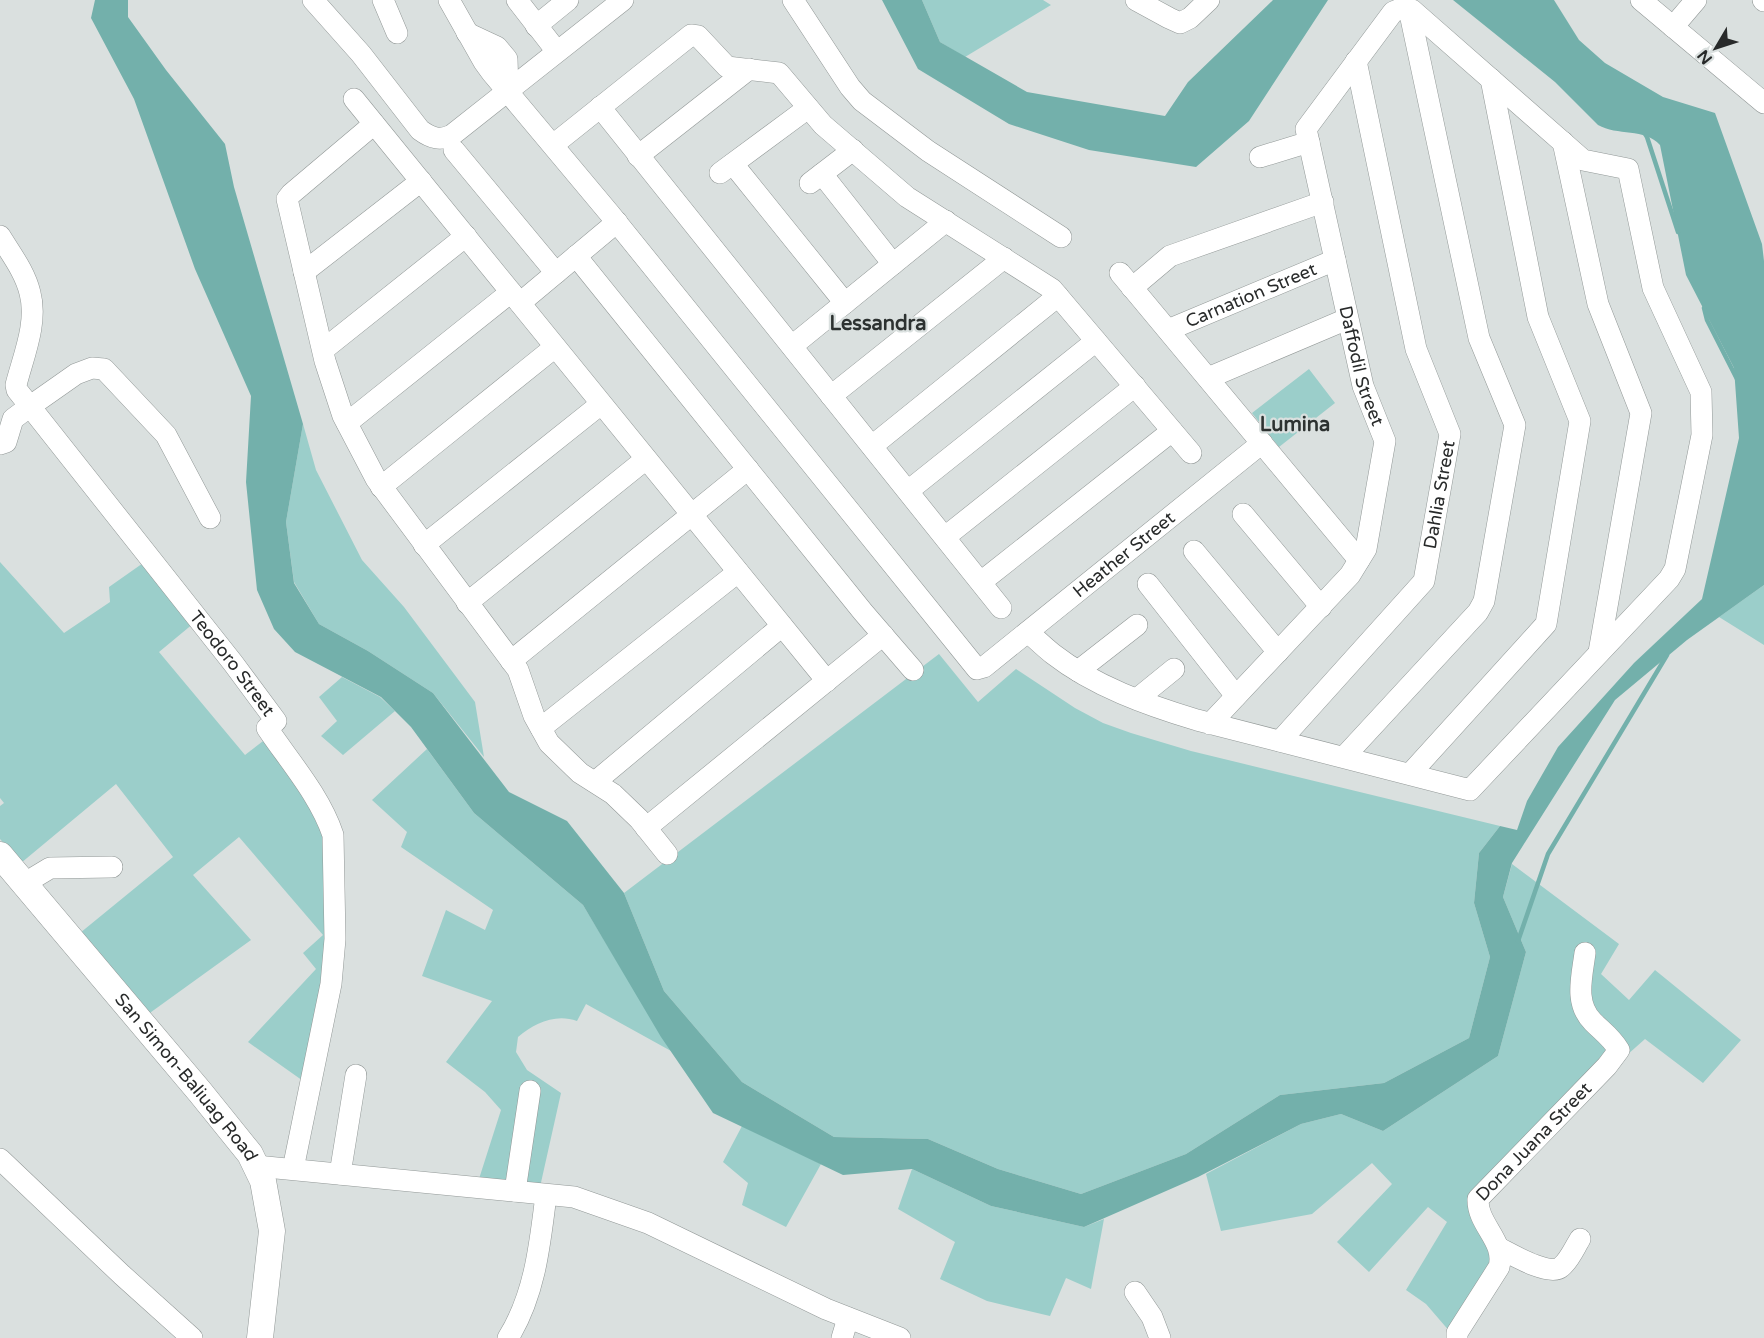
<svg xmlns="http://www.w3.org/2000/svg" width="1764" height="1338" font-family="'Varela Round',sans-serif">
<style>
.green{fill:#9bceca}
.water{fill:#73b0ab}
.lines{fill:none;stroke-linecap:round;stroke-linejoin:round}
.stream{stroke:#73b0ab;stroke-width:4.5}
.minor-casing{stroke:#929897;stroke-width:22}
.major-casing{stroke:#929897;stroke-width:27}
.minor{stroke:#fff;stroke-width:21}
.major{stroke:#fff;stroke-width:26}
.labels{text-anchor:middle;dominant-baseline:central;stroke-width:4.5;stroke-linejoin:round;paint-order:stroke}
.street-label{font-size:18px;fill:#282a2a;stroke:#dae0df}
.neighbourhood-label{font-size:20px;font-weight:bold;fill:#2d3231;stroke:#dae0df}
</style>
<rect width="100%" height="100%" fill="#dae0df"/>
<path class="green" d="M922 0H1043L1051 5 965 57 940 42Z
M1309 369 1335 403 1279 447 1252 413Z
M303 424 316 470 362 560 404 607 475 702 484 757 433 693 368 651 319 624 294 582 286 522Z
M146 561 194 623 159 652 245 755 267 738 327 835 330 953 306 1083 248 1042 316 969 303 953 323 935 239 837 193 875 251 940 147 1015 80 933 173 857 116 784 21 863 0 839V806L4 803 0 798V562L64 633 110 602 109 587Z
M1764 585V645L1719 617Z
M939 654 978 702 1016 669 1075 708 1103 723 1131 733 1191 751 1500 826 1479 853 1474 903 1490 957 1469 1038 1384 1083 1280 1095 1186 1154 1081 1194 998 1169 928 1139 834 1137 742 1082 664 991 624 893Z
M342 677 380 697 395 711 343 755 321 736 337 721 319 697Z
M427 749 474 813 583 905 671 1051 586 1004 577 1021C556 1013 534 1023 518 1037L516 1052 527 1070 561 1093 540 1187 478 1182 501 1110 485 1092 446 1062 492 1001 422 976 446 910 485 930 493 910 401 847 407 832 372 800Z
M1512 864 1619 944 1601 974 1629 1000 1655 970 1741 1040 1703 1083 1645 1039 1627 1055 1589 1008 1586 993 1593 946 1582 945 1574 994 1610 1051 1470 1197 1495 1259 1451 1333 1426 1304 1406 1290 1447 1222 1428 1207 1369 1272 1337 1242 1392 1184 1372 1163 1312 1214 1221 1231 1206 1174 1301 1124 1341 1114 1383 1131 1498 1056 1526 952 1503 897Z
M742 1126 821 1164 786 1227 742 1205 748 1183 723 1162Z
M912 1169 991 1206 1084 1227 1104 1219 1091 1289 1066 1278 1050 1316 987 1301 940 1279 955 1242 898 1209Z"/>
<path class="water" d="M95 0H128V17L166 70 225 144 234 187 303 424 286 522 294 583 319 624 368 651 433 693 509 792 567 821 624 893 664 991 742 1082 834 1137 928 1139 998 1169 1081 1194 1186 1154 1280 1095 1384 1083 1469 1038 1490 957 1474 903 1479 853 1500 826 1517 830 1527 801 1558 747 1634 663 1702 599 1739 438 1734 368 1686 275 1660 145C1645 128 1617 136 1598 125L1555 82 1453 0H1554L1579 40 1605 63 1663 97 1715 113 1762 244 1764 261V585L1687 640 1615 700 1512 863 1503 897 1526 952 1498 1056 1383 1131 1341 1114 1301 1124 1198 1177 1084 1227 991 1206 912 1169 843 1175 713 1113 661 1037 583 905 474 813 411 727 381 697 295 652 274 629 257 590 246 482 251 396 195 269 134 99 91 18Z
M882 0H922L940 42 1027 92 1165 116 1188 82 1273 0H1328L1249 121 1196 167 1089 150 1009 124 918 69Z"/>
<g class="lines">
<path class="stream" d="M1644 132 1647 137 1678 232
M1704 308 1707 320 1737 379
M1518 941 1548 854 1667 655"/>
<g class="minor-casing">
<g id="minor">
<path d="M313 0 361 54 420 130C431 138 440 141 452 135L623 0"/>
<path d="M383 0 397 33"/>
<path id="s1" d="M449 0 484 62 492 73 610 214 977 669 984 667 1262 443"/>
<path d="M517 0 555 49"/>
<path d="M793 0 850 87 862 101 928 151 1061 237"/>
<path d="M1136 0 1169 18 1180 23 1190 18 1209 0"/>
<path d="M1641 0 1764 103"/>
<path d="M1763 0 1764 1"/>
<path d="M536 26 568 0"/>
<path d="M1673 27 1696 0"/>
<path d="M467 33 497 47 507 59 508 91"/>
<path d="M354 99 827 681"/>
<path d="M600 107 1001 608"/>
<path d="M374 124 291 194 287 199 325 361 343 416 376 479 518 670 534 716 549 743 580 773 613 794 639 819 667 854"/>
<path d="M1563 142 1598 304 1641 413 1599 652"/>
<path d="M553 145 691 35 698 36 727 67 779 73 823 125 907 197 1052 289 1191 453"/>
<path d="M454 150 556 273"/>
<path d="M638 156 749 69"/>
<path d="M1260 157 1309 142"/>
<path d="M733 164 845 303"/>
<path d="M720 173 808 108"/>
<path d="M822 174 893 264"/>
<path d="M810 183 853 150"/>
<path id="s2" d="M0 236C11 254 25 272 30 293 38 323 23 357 16 385L17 390 233 663 276 721 267 728C290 762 320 796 333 835L335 939 331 984 293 1169"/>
<path d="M576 256 863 612 913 670"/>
<path d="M304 272 421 181"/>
<path d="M1120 273 1359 560"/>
<path d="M1132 288 1170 256 1323 202"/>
<path d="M520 303 617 222"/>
<path id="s3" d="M1168 330 1335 260"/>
<path d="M792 346 946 221"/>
<path d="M323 350 466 236"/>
<path d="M1208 378 1347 319"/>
<path d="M831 396 1004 258"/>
<path d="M347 423 511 292"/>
<path d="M0 444 6 442 13 419 29 407 76 374 92 368 104 369 166 435 210 518"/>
<path d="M872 446 1058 296"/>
<path d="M381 487 555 347"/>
<path d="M908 491 1096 341"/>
<path d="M1243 514 1321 607"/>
<path d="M945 537 1135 386"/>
<path d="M424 545 601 404"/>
<path d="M1194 551 1278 652"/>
<path d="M981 582 1172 431"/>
<path d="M1148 584 1236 696"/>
<path d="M467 603 646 459"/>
<path id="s4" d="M1028 632C1036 639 1044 647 1053 654 1094 686 1147 705 1197 720L1470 790 1669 579 1675 569 1702 435 1701 392 1653 288 1628 169 1583 160 1412 10 1400 9 1393 12 1306 129 1363 386 1385 441 1366 549 1350 575 1210 724"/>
<path d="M511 661 748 469"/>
<path d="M1078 671 1137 625"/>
<path d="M1137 699 1174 669"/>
<path d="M541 728 738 572"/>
<path id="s5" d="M1280 741 1424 581 1450 434 1416 349 1356 61"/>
<path d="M1344 757 1478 612 1484 601 1515 425 1479 338 1409 9"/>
<path d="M1410 774 1546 624 1580 421 1538 317 1491 79"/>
<path d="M595 782 782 626"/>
<path d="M646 828 883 635"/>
<path d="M28 888 35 877 50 868 112 867"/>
<path d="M0 1159 122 1275 192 1338"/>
<path d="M256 1166 574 1197 648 1223 826 1309 900 1338"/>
<path d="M340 1174 356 1075"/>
<path d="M515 1191 530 1091"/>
<path d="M1499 1248C1511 1254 1550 1277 1561 1267 1569 1261 1575 1247 1580 1239"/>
<path d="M1135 1292 1152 1317 1160 1338"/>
<path d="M508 1338C535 1295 540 1244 546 1195"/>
<path d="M842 1338 848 1318"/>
<path id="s6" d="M1457 1338V1333L1499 1267C1506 1241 1477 1225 1478 1199L1607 1066 1619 1050C1611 1037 1603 1032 1593 1022 1574 1003 1582 977 1585 953"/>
</g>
</g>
<g class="major-casing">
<g id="major">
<path id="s7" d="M0 855 200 1092 250 1154 263 1181 272 1231 260 1338"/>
</g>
</g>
<use href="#minor" class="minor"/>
<use href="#major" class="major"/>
</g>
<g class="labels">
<g class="street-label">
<text stroke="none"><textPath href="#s3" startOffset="90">Carnation Street</textPath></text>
<text stroke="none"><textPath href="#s4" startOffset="1874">Daffodil Street</textPath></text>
<text stroke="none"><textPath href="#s5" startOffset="303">Dahlia Street</textPath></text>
<text stroke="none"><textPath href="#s1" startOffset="1040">Heather Street</textPath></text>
<text stroke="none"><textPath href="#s2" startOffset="512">Teodoro Street</textPath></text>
<text stroke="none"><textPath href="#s7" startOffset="290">San Simon-Baliuag Road</textPath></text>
<text stroke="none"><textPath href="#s6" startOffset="236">Dona Juana Street</textPath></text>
</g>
<g class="neighbourhood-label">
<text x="878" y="324">Lessandra</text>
<text x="1295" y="425">Lumina</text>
</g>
</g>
<g transform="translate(1716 48) rotate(231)" stroke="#dae0df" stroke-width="4.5" paint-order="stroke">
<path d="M0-4.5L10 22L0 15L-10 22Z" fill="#282a2a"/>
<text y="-9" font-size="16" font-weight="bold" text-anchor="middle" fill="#282a2a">N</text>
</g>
</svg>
